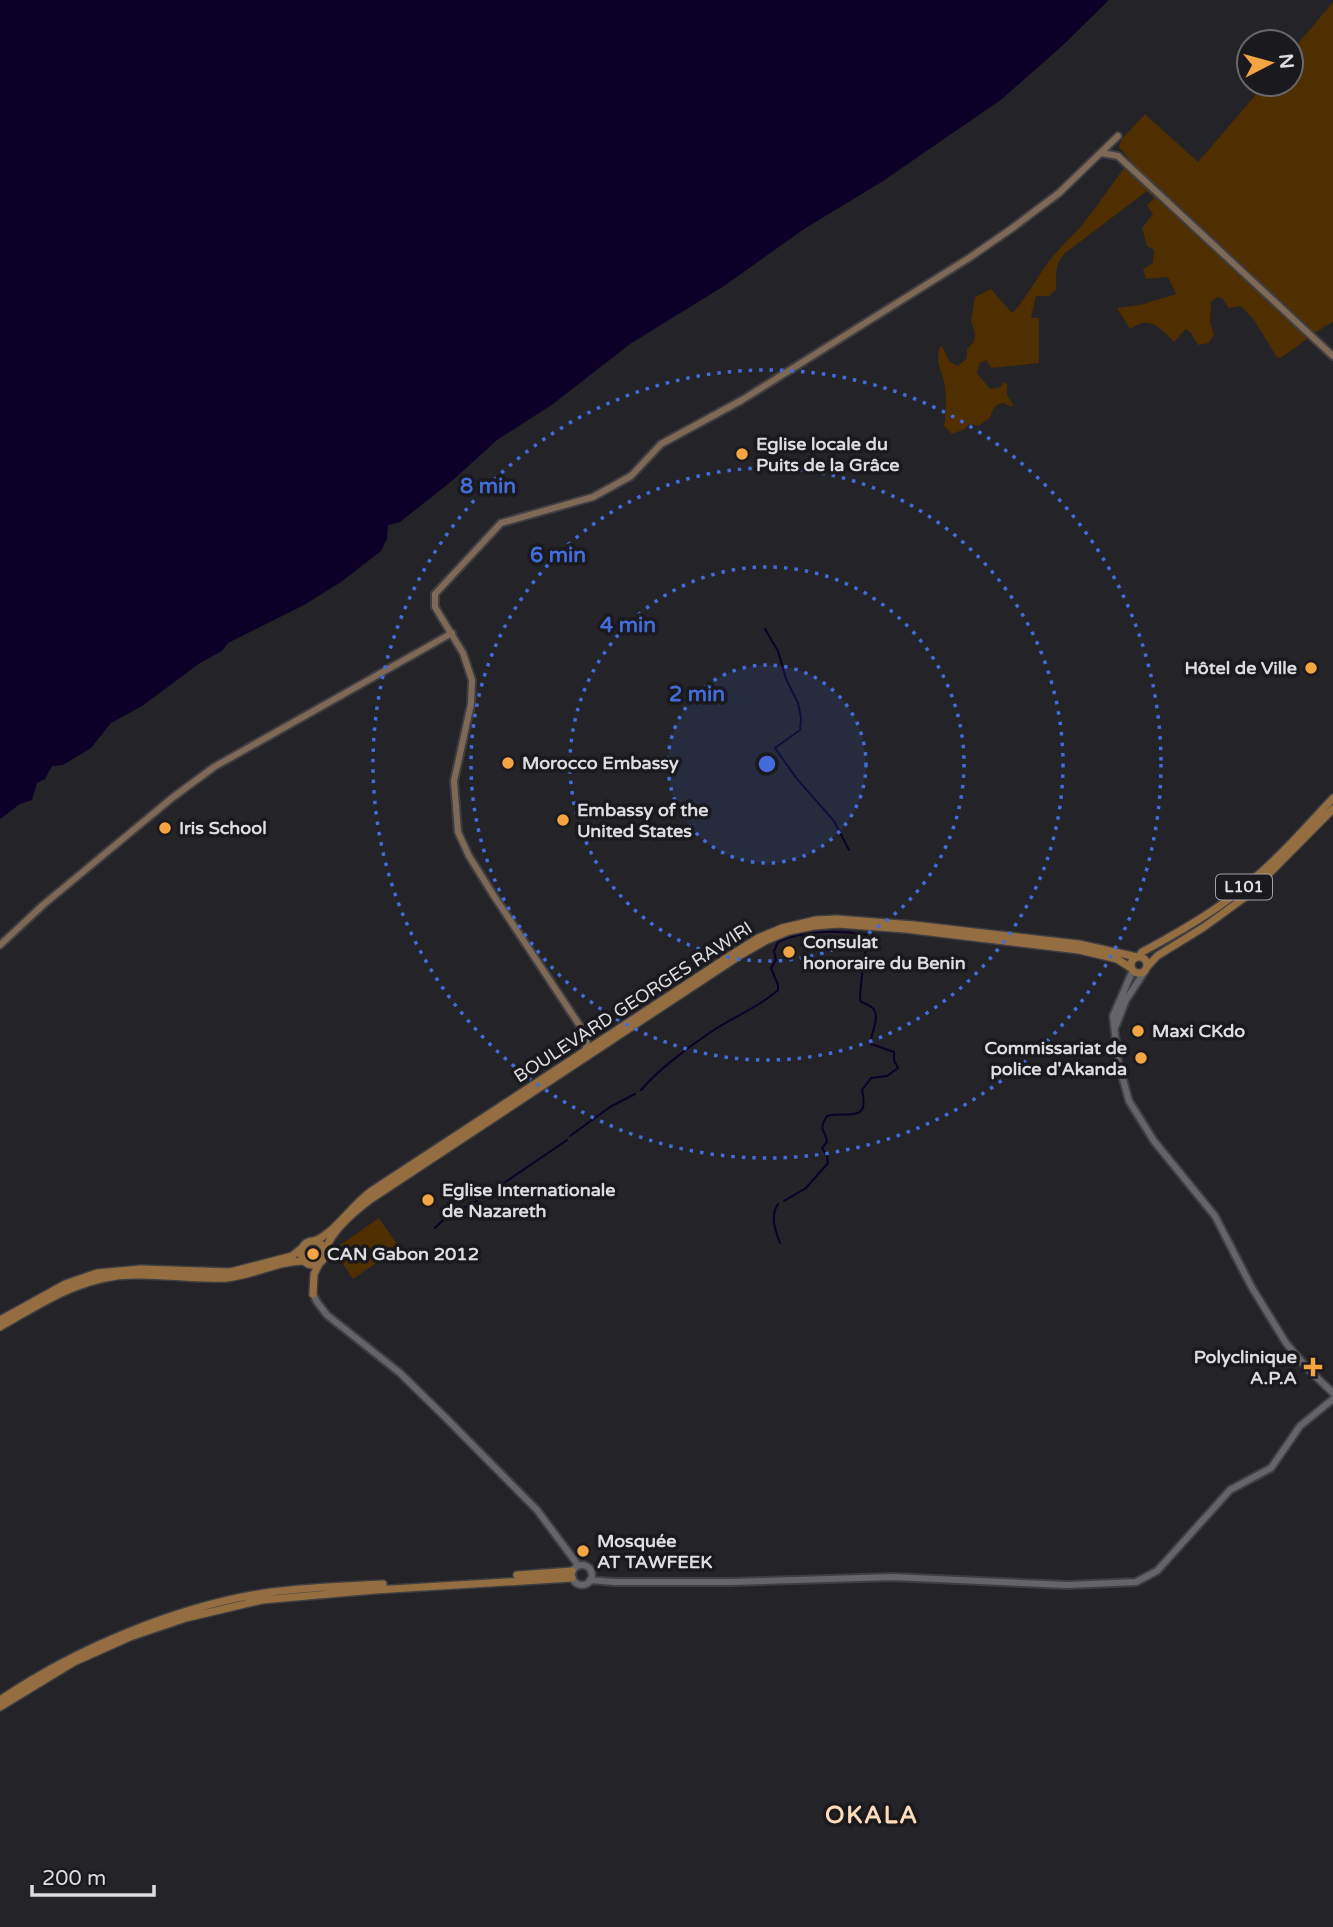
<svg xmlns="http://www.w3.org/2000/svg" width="1333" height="1927" font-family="'Varela Round',sans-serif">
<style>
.green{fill:#4f2e00}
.water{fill:#0d0028}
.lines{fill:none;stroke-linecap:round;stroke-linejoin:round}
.stream{stroke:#0d0028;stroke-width:2}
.tertiary-casing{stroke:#3f3e42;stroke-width:10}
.secondary-casing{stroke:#3f3e42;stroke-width:10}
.primary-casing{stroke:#3f3e42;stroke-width:10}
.tertiary{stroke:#65646a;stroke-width:6}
.secondary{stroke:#7d6955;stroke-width:6}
.primary{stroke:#946e40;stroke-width:7}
.ring{fill:none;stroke:#436bda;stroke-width:3.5;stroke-dasharray:3.5 7}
.poi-dot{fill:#f3a443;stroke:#1a191e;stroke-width:2.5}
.labels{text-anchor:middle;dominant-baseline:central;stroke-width:7;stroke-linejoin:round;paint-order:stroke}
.shield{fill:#1a191e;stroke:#a2a2a6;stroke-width:2}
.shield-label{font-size:16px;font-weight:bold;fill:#dddde0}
.poi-label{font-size:18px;font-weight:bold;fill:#dddde0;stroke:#1a191e;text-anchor:start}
.street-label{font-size:18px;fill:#dddde0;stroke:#1a191e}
.district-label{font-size:24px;font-weight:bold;letter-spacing:2px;fill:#fedcb9;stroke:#1a191e}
.centre{fill:#436bda;stroke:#1a191e;stroke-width:3.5}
.ring-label{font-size:21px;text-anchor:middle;font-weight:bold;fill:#436bda;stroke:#1a191e;stroke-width:7;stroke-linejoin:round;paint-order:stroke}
</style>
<rect width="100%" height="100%" fill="#232328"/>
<path class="green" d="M1333 2V322C1313 332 1299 347 1278 359L1254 320 1241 306 1229 308 1222 298 1216 297 1211 302 1210 323 1214 334 1209 343 1198 345 1191 333 1186 329 1174 342C1159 327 1150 315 1130 329L1117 308 1140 305 1176 294 1168 277 1146 279 1143 269 1153 263 1154 250 1147 246 1142 228 1153 214 1147 205 1154 198 1147 191 1064 254C1055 265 1056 275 1056 289L1049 296H1036L1031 318H1039V363L991 368 986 360 980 363 977 373 990 389 1001 387 1003 382 1007 384V395L1013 405 1012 407 1003 403C994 405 993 409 990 418L978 426 969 424 965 429 952 434 944 426C946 413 947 394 944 381 940 368 936 362 939 348L942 346 950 362 958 366 967 358V350L974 341 975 333 971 321 975 297 991 289 1012 313C1020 308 1041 271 1049 261 1059 248 1072 237 1082 225 1097 206 1110 187 1124 168L1129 159 1119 147 1121 140 1145 114 1198 162 1265 84H1291V52Z
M379 1218 399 1247 353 1279 333 1250Z"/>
<path class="water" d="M0 0H1109L1062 46 1002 99 883 181 804 229 724 286 630 344 553 404 497 440 453 480 400 522 388 525 387 539 381 551 341 582 304 605 228 643 222 651 200 663 142 706 111 723 91 748 63 765 52 766 45 779 37 783 32 800 20 804 0 819Z"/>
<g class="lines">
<path class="stream" d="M765 629 778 651 786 679 798 703 801 718 800 730 775 748 797 779 834 821 849 850
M641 1090C657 1071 687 1048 708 1034 730 1018 757 1009 778 990V985L771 968 776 960 774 951 778 942C803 930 839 930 866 935 866 957 860 979 860 1001 863 1003 867 1004 870 1006 884 1015 869 1033 871 1044L894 1052V1060L898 1068 887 1076 871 1078 862 1090C870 1124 848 1111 827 1116 817 1132 826 1129 827 1142L822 1148 827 1156 828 1163 806 1188 784 1201
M570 1136 610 1107 635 1094
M482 1198 567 1140
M778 1204C770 1216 775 1230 780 1243
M435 1228 445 1218 477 1201"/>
<g class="tertiary-casing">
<path id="tertiary" d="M1133 970 1113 1016 1118 1061 1129 1101 1154 1141 1215 1216 1251 1286 1286 1343 1308 1369 1333 1393
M1115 1028 1126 1000 1145 971
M313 1294 317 1302 327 1315 400 1373 446 1418 537 1510 578 1565
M572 1575a10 10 0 1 1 20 0a10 10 0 1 1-20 0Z
M590 1580 614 1582H731L893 1577 1067 1585 1136 1582 1157 1571 1230 1490 1271 1468 1300 1426 1333 1399"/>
</g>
<g class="secondary-casing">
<path id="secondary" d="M1101 153 1118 156 1333 356
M0 945 43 905 172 798 214 767 452 633
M585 1051 587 1043 582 1029 494 896 469 856 458 832 454 781 471 704 472 680 463 653 435 607V594L501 523 593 497 631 476 661 444 742 400 969 258 1011 229 1059 193 1118 136"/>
</g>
<g class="primary-casing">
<path id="primary" d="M1139 956 1142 952C1172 936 1202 919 1229 899 1268 870 1301 833 1333 798
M1131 965a8 8 0 1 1 16 0a8 8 0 1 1-16 0Z
M1147 967 1157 956 1204 927 1248 895 1333 809
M301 1253a12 12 0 1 1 24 0a12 12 0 1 1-24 0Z
M314 1241C335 1233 351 1206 370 1192L731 955 758 938 782 928 816 920 837 919 914 925 1079 944 1137 957
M325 1252C330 1231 355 1211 371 1199L739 956 767 940 789 931 814 926 838 924 905 929 1079 950 1117 959 1131 968
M313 1294 314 1274 319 1264
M0 1320 65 1284 97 1273 141 1269 230 1272 292 1256 302 1248
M0 1327C42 1303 83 1275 134 1275 164 1274 195 1280 226 1278 252 1276 277 1261 304 1261
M517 1575 572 1571
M0 1700C76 1648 180 1605 271 1592 308 1587 346 1586 383 1584
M0 1707 74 1662 130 1637 186 1618 262 1600 375 1590 572 1578"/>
</g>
<use href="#tertiary" class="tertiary"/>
<use href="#secondary" class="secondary"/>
<use href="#primary" class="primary"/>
</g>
<circle cx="767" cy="764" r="99" fill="#436bda" fill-opacity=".12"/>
<g class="ring">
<circle cx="767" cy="764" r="99"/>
<circle cx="767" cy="764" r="197"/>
<circle cx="767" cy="764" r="296"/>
<circle cx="767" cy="764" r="394"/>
</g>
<g class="poi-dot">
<circle cx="742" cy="454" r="7"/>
<circle cx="1311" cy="668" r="7"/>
<circle cx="508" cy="763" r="7"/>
<circle cx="563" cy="820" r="7"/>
<circle cx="165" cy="828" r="7"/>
<circle cx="789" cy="952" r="7"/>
<circle cx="1138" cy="1031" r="7"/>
<circle cx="1141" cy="1058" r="7"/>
<circle cx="428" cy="1200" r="7"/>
<circle cx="313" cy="1254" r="7"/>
<path d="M1309.5 1356.5h7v7h7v7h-7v7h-7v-7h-7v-7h7z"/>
<circle cx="583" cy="1551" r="7"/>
</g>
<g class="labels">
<rect class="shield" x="1216" y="874.5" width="56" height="25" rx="5"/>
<g class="shield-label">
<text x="1244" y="887">L101</text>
</g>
<g class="poi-label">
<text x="756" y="444">Eglise locale du<tspan x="756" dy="21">Puits de la Grâce</tspan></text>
<text x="1297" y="668" text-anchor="end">Hôtel de Ville</text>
<text x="522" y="763">Morocco Embassy</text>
<text x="577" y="810">Embassy of the<tspan x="577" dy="21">United States</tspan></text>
<text x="179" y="828">Iris School</text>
<text x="803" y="942">Consulat<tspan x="803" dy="21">honoraire du Benin</tspan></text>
<text x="1152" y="1031">Maxi CKdo</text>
<text x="1127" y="1048" text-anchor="end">Commissariat de<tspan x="1127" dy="21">police d'Akanda</tspan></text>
<text x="442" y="1190">Eglise Internationale<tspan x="442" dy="21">de Nazareth</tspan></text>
<text x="327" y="1254">CAN Gabon 2012</text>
<text x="1297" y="1357" text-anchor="end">Polyclinique<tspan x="1297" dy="21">A.P.A</tspan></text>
<text x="597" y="1541">Mosquée<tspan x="597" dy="21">AT TAWFEEK</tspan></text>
</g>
<g class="street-label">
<text transform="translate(633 1002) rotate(-33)">BOULEVARD GEORGES RAWIRI</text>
</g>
<g class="district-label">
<text x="872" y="1815">OKALA</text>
</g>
</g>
<circle cx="767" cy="764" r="10" class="centre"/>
<g class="ring-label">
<text x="488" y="493">8 min</text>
<text x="558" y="562">6 min</text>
<text x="628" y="632">4 min</text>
<text x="697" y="701">2 min</text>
</g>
<g transform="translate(1270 63) rotate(84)"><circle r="33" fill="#1a191e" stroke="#68676c" stroke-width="2"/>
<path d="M0-5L12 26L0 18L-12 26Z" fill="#f3a443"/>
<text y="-10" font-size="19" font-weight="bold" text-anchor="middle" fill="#dddde0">N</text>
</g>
<path d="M32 1885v10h122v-10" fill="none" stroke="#dddde0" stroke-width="3.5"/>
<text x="42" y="1885" font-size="21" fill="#dddde0" stroke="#1a191e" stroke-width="5" paint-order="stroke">200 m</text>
</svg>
